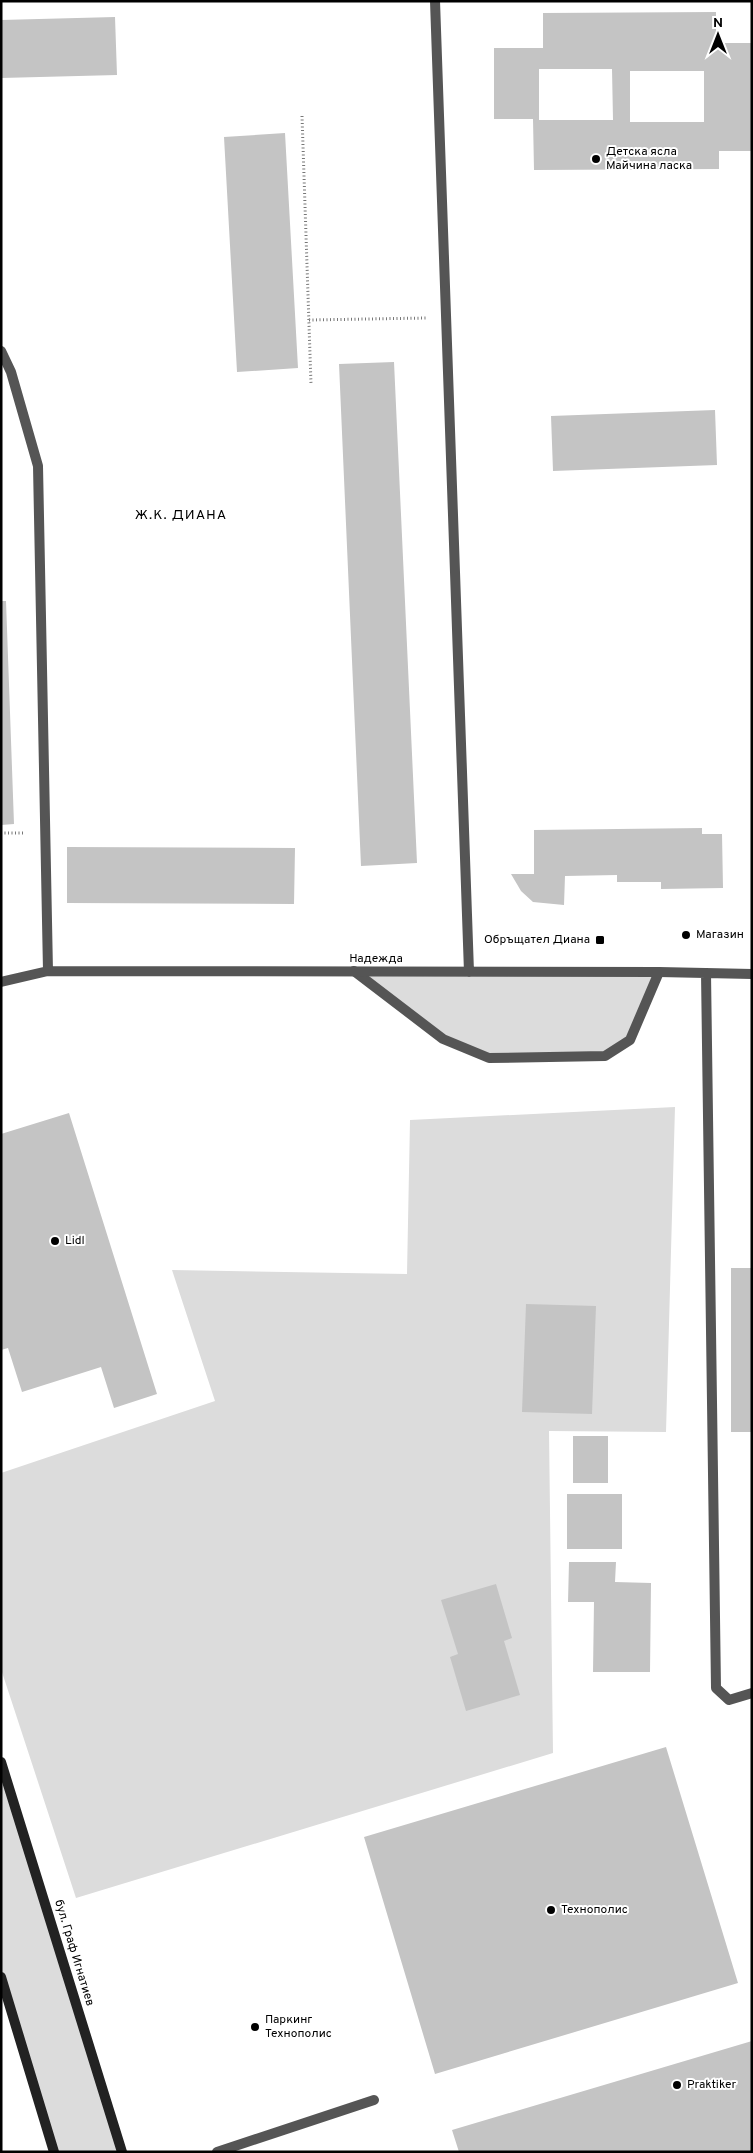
<svg xmlns="http://www.w3.org/2000/svg" width="753" height="2153" font-family="Overpass,sans-serif">
<style>
.green{fill:#dcdcdc}
.building{fill:#c4c4c4;fill-rule:evenodd}
.lines{fill:none;stroke-linecap:round;stroke-linejoin:round}
.path{stroke:#777;stroke-width:3;stroke-dasharray:1 2.5;stroke-linecap:butt}
.lane{stroke:#555;stroke-width:10}
.street{stroke:#555;stroke-width:10}
.secondary{stroke:#222;stroke-width:10}
.poi-dot{fill:#000;stroke:#fff;stroke-width:2}
.labels{text-anchor:middle;dominant-baseline:central;stroke-width:4;stroke-linejoin:round;paint-order:stroke}
.poi-label{font-size:12px;fill:#000;stroke:#fff;text-anchor:start}
.street-label{font-size:12px;fill:#000;stroke:#fff}
.neighbourhood-label{font-size:14px;letter-spacing:1px;fill:#000;stroke:#fff}
</style>
<rect width="100%" height="100%" fill="#fff"/>
<path class="green" d="M354 971 659 972 630 1040 605 1056 489 1058 443 1039Z
M675 1107 666 1432 549 1431 553 1753 76 1898 1 1669V1473L215 1401 172 1270 407 1274 410 1120Z
M1 1762 122 2152H54L1 1977Z"/>
<path class="building" d="M716 12V43H752V151H719V169L534 170 533 119H494V48H543V13ZM539 69H612L613 120H539ZM630 71H704V122H630Z
M115 17 117 75 1 78V20Z
M285 133 298 368 237 372 224 137Z
M394 362 417 863 361 866 339 364Z
M715 410 717 465 553 471 551 416Z
M1 601H6L14 824 1 825Z
M702 828V834H722L723 888 661 889V882H617V875L565 876 564 905 533 902 521 891 511 874H534V830Z
M67 847 295 848 294 904 67 903Z
M69 1113 157 1394 114 1408 101 1367 22 1392 8 1348 1 1350V1134Z
M731 1268H752V1432H731Z
M526 1304 596 1306 592 1414 522 1412Z
M573 1436H608V1483H573Z
M567 1494H622V1549H567Z
M569 1562H616L615 1582 651 1583 650 1672H593L594 1602H568Z
M496 1584 512 1638 504 1641 520 1695 466 1711 450 1657 458 1654 441 1600Z
M666 1747 738 1983 435 2074 364 1837Z
M752 2041V2152H459L452 2130Z"/>
<g class="lines">
<path class="path" d="M302 116 311 384
M309 320 426 318
M1 833H25"/>
<path class="lane" d="M354 971 443 1039 489 1058 605 1056 630 1040 659 972
M217 2152 374 2100"/>
<path class="street" d="M435 1 469 972
M1 351 11 372 38 466 48 971
M706 973 716 1688 729 1700 752 1693
M1 982 48 971 659 972 752 974"/>
<path class="secondary" d="M1 1762 122 2152
M1 1977 54 2152"/>
</g>
<g class="poi-dot">
<circle cx="596" cy="159" r="5"/>
<circle cx="686" cy="935" r="5"/>
<rect x="595" y="935" width="10" height="10" rx="2.5"/>
<circle cx="55" cy="1241" r="5"/>
<circle cx="551" cy="1910" r="5"/>
<circle cx="255" cy="2027" r="5"/>
<circle cx="677" cy="2085" r="5"/>
</g>
<g class="labels">
<g class="poi-label">
<text x="606" y="152">Детска ясла<tspan x="606" dy="14">Майчина ласка</tspan></text>
<text x="696" y="935">Магазин</text>
<text x="590" y="940" text-anchor="end">Обръщател Диана</text>
<text x="65" y="1241">Lidl</text>
<text x="561" y="1910">Технополис</text>
<text x="265" y="2020">Паркинг<tspan x="265" dy="14">Технополис</tspan></text>
<text x="687" y="2085">Praktiker</text>
</g>
<g class="street-label">
<text x="376" y="959">Надежда</text>
<text transform="translate(74 1953) rotate(73)">бул. Граф Игнатиев</text>
</g>
<g class="neighbourhood-label">
<text x="181" y="515">Ж.К. ДИАНА</text>
</g>
</g>
<rect width="753" height="2153" fill="none" stroke="#000000" stroke-width="5"/>
<g transform="translate(718 35)" stroke="#ffffff" stroke-width="4" paint-order="stroke">
<path d="M0-4L9 19L0 12L-9 19Z" fill="#000000"/>
<text y="-8" font-size="14" font-weight="bold" text-anchor="middle" fill="#000000">N</text>
</g>
</svg>
